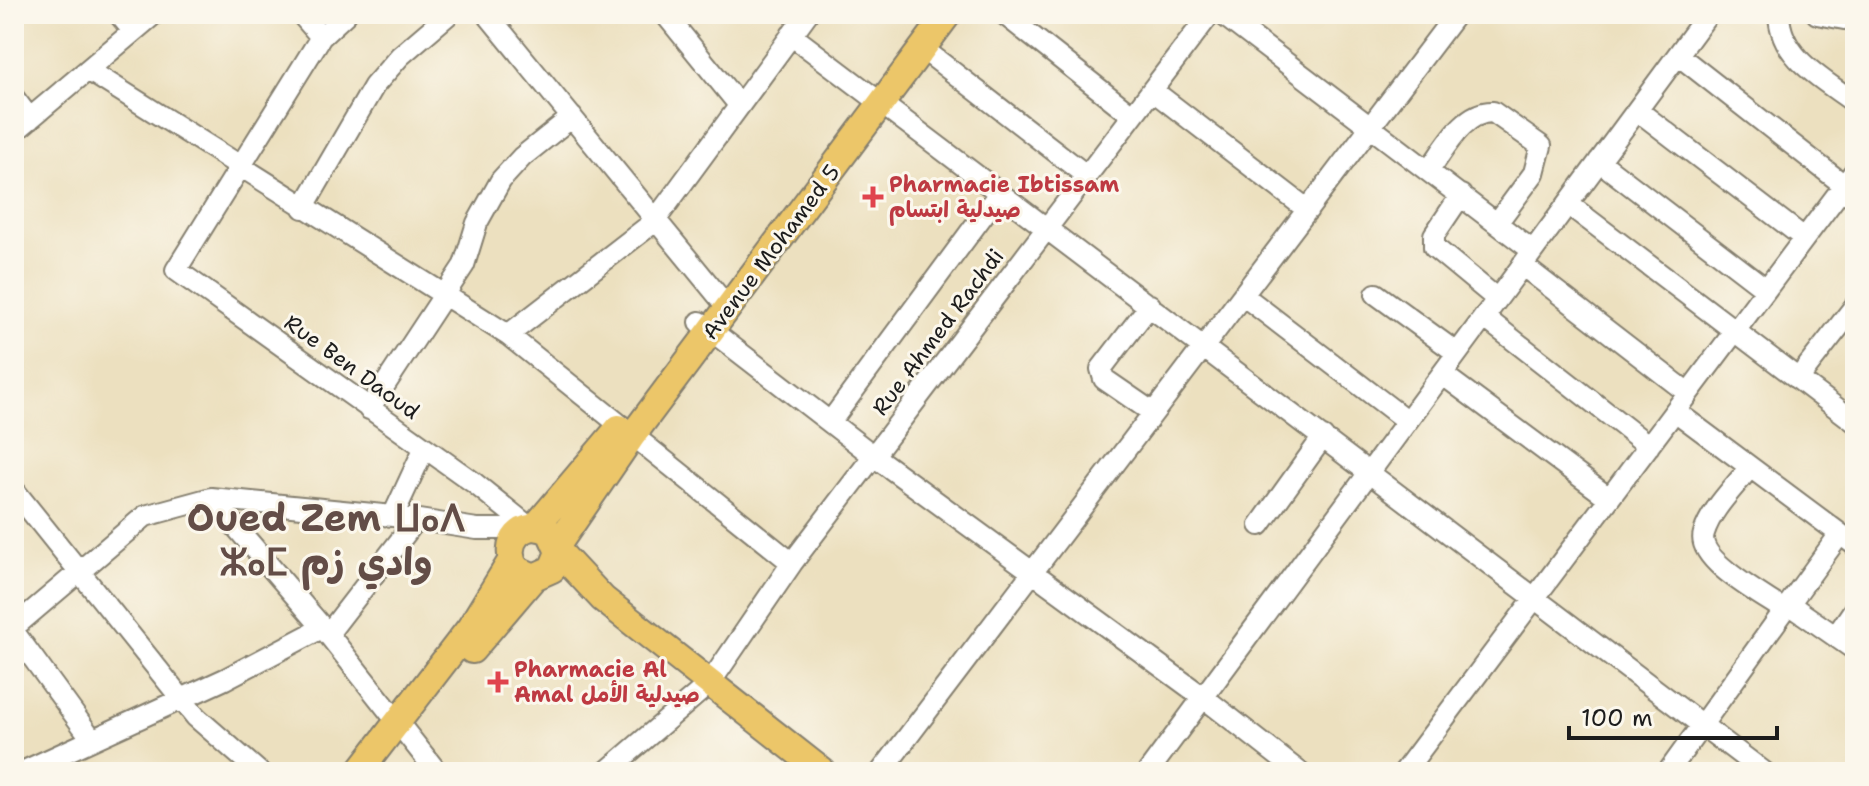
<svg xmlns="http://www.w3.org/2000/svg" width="1869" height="786" font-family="'Shantell Sans','Playpen Sans Arabic','Noto Sans Tifinagh',sans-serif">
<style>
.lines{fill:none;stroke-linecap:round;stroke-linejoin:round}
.minor-casing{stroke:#847e6e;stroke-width:24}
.major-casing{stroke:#847e6e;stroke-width:30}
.minor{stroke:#fff;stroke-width:20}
.major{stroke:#ecc669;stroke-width:26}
.health-dot{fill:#e0444e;stroke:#fbf7ec;stroke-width:3}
.labels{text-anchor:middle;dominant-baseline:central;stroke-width:6;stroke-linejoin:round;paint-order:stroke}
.health-label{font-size:22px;font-weight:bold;fill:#be3a42;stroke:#fbf7ec;text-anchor:start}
.street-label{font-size:22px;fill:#1c1c1c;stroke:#fbf7ec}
.town-label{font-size:38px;font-weight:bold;fill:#634d47;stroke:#fbf7ec}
</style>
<rect width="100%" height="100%" fill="#fbf7ec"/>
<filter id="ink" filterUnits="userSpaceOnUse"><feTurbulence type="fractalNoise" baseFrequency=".0125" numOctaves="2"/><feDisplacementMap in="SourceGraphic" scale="16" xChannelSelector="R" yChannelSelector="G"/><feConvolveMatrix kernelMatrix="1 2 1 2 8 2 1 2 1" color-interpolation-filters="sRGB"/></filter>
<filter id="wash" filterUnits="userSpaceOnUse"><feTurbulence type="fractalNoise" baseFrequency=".006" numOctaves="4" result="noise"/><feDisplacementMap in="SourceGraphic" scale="32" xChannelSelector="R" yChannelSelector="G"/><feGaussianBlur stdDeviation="1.8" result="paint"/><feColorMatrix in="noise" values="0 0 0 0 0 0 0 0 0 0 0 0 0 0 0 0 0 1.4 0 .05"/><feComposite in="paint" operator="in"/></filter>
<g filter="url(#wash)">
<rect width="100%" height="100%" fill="#ece0bf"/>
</g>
<g filter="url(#ink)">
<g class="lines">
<g class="minor-casing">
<path id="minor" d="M119 14 133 31
M301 14 321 37
M346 14 321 37 176 270 473 482 529 527
M487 14 728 308
M665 14 739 105
M1004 14 1132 115
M1222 14 1533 251
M1779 14C1780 58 1823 79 1855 103
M1817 14 1855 21
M791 35 1764 772
M923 49 1087 176
M1678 55 1844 185 1855 200
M88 70 508 335 792 563
M1152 90 1308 210
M14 98 30 119
M1637 110 1804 238
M14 132 154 14
M1599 161 1766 289
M1429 170C1445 149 1463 111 1493 112L1541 146 1534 173 1497 223
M1461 195 1434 235V247L1497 299
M1568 204 1855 422
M303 208 374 86 400 56 449 14
M1522 265 1688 393
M1376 294 1457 353
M1244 296 1407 421
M1150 305 1101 369 1104 379 1152 412
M1484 317 1649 446
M700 322 875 457 1203 697 1299 772
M508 335 654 222 807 14
M1442 374 1609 498
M1798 379 1855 306
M369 409 464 265 477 223 501 180 522 157 572 117
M1675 411 1855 545
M831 421 1000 192
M1750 467C1735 487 1711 509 1704 533 1695 560 1764 596 1784 610
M14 490 196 717 259 772
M211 498 328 634
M393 516 424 449
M416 520 328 634 437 772
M1260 525 1323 437
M1789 604 1840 534
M14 627 145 516 211 498 393 516 477 529H523
M14 632 92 739
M1836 636 1855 608
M22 772 225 679 322 628
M606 772 710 683 792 563 1210 14
M881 772 1456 14
M1148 772 1708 14
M1404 772 1855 171
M1668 772 1789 604 1855 650"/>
</g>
<g class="major-casing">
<path id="major" d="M536 526 619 428
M558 544 632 436 948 14
M559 552 552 569 534 577 516 569C500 544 523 516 550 532L559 552 603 599 823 772
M472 650 534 577
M359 772 470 628 511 561"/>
</g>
<use href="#minor" class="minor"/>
<use href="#major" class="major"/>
</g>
</g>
<g class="health-dot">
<path d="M869 185h8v8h8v8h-8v8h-8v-8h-8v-8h8z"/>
<path d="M494 670h8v8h8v8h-8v8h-8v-8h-8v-8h8z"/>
</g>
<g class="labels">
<g class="health-label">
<text x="889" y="184">Pharmacie Ibtissam<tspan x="889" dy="25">صيدلية ابتسام</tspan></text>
<text x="514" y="669">Pharmacie Al<tspan x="514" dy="25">Amal صيدلية الأمل</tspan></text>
</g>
<g class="street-label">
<text transform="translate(771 252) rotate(-53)">Avenue Mohamed 5</text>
<text transform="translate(938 332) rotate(-53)">Rue Ahmed Rachdi</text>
<text transform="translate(352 367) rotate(36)">Rue Ben Daoud</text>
</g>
<g class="town-label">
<text x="326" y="517">Oued Zem ⵡⴰⴷ<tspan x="326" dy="44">ⵣⴰⵎ وادي زم</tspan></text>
</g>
</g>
<rect width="1869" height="786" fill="none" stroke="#fbf7ec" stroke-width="48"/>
<path d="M1569 726v12h208v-12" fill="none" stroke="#1c1c1c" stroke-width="4"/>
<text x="1581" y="726" font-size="24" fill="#1c1c1c" stroke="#fbf7ec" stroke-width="6" paint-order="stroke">100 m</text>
</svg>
